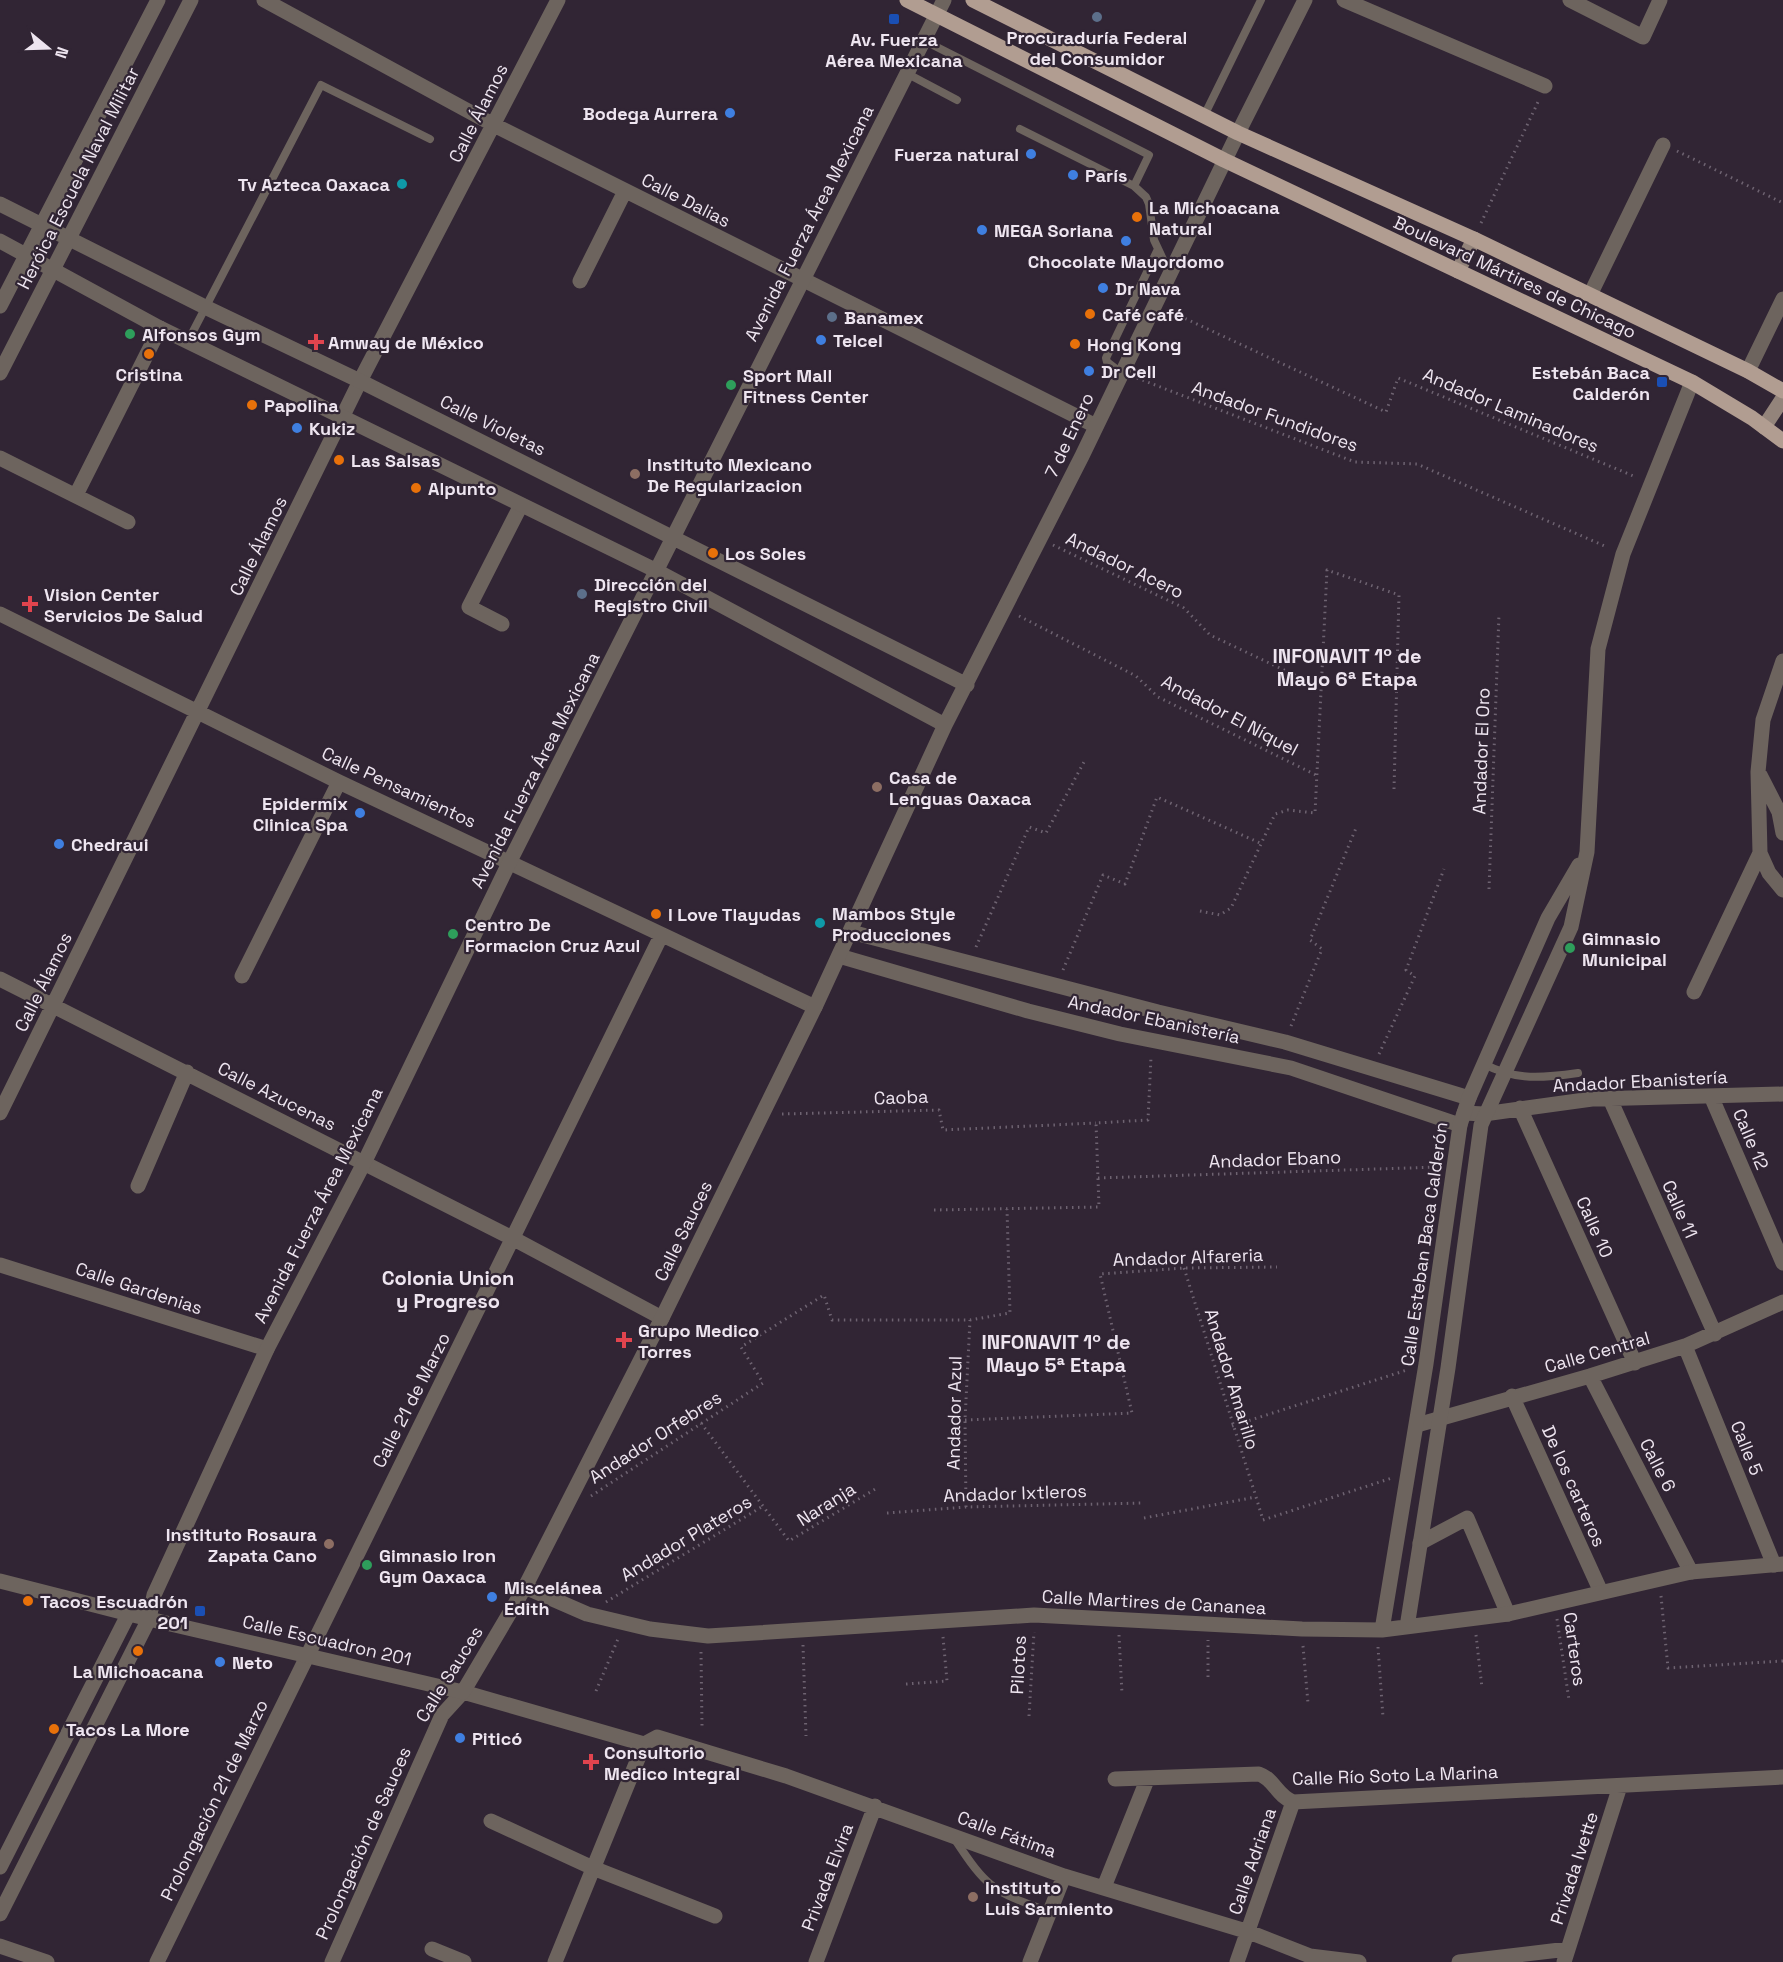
<svg xmlns="http://www.w3.org/2000/svg" width="1783" height="1962" font-family="'Space Grotesk',sans-serif">
<style>
.lines{fill:none;stroke-linecap:round;stroke-linejoin:round}
.path{stroke:#6e6371;stroke-width:3;stroke-dasharray:1.5 4.5;stroke-linecap:butt}
.service{stroke:#6d645e;stroke-width:8}
.minor{stroke:#6d645e;stroke-width:15}
.tertiary{stroke:#6d645e;stroke-width:15}
.secondary{stroke:#93847b;stroke-width:15}
.primary{stroke:#b19d91;stroke-width:15}
.service-dot{fill:#5c6f8a;stroke:#312534;stroke-width:2}
.transit-dot{fill:#1a4fb4;stroke:#312534;stroke-width:2}
.shop-dot{fill:#3f7fe0;stroke:#312534;stroke-width:2}
.culture-dot{fill:#0f9aa8;stroke:#312534;stroke-width:2}
.food-dot{fill:#e8710a;stroke:#312534;stroke-width:2}
.leisure-dot{fill:#2e9e5b;stroke:#312534;stroke-width:2}
.health-dot{fill:#e0444e;stroke:#312534;stroke-width:2}
.education-dot{fill:#8d6e63;stroke:#312534;stroke-width:2}
.labels{text-anchor:middle;dominant-baseline:central;stroke-width:4.5;stroke-linejoin:round;paint-order:stroke}
.poi-label{font-size:18px;font-weight:bold;fill:#eee5f0;stroke:#312534;text-anchor:start}
.street-label{font-size:18px;fill:#eee5f0;stroke:#312534}
.neighbourhood-label{font-size:20px;font-weight:bold;fill:#eee5f0;stroke:#312534}
</style>
<rect width="100%" height="100%" fill="#312534"/>
<g class="lines">
<path class="path" d="M1677 151 1783 203
M1481 223 1538 102
M1169 311 1386 412 1398 378 1636 477
M1137 378 1355 462 1417 464 1607 547
M1053 545 1184 608 1210 635 1320 687
M1019 616 1136 676 1158 697 1318 776
M1489 889 1499 614
M1200 911 1220 915 1231 908 1275 814 1288 810 1315 813 1327 570 1399 595 1394 789
M976 947 1029 827 1046 833 1084 762
M1063 970 1103 875 1125 884 1157 797 1260 843
M1291 1026 1322 949 1310 940 1356 828
M1379 1054 1415 976 1406 970 1444 869
M782 1114 939 1110 943 1130 1096 1123
M1098 1178 1439 1167
M934 1210 1099 1207 1096 1123 1148 1120 1151 1057
M1184 1268 1256 1497
M965 1420 1132 1413 1100 1274 1184 1268 1277 1267
M701 1423 789 1541 877 1488
M1232 1426 1407 1370
M591 1496 763 1383 741 1347 824 1295 832 1320H970L1010 1313 1007 1209
M966 1507 965 1420 970 1320
M887 1513 966 1507 1144 1503
M1144 1518 1256 1497 1263 1520 1392 1478
M1661 1596 1668 1668 1783 1661
M606 1602 763 1506
M1557 1619 1569 1700
M1119 1635 1122 1694
M1476 1635 1482 1688
M803 1645 806 1736
M1303 1646 1308 1703
M1378 1647 1383 1717
M701 1652 702 1726
M1208 1677V1640
M906 1684 947 1681 943 1637
M596 1691 618 1639
M1029 1716 1034 1632"/>
<path class="service" d="M923 40 1149 155 1134 186 1020 129
M906 73 957 100
M1204 116 1261 0
M1134 186 1146 197 1149 204 1154 240 1169 272
M188 341 321 85 430 139
M1120 372 1107 362 1106 358 1158 249
M1484 1064C1516 1081 1543 1078 1578 1073
M954 1838C988 1890 993 1891 1050 1912"/>
<path class="minor" d="M264 0 494 125 1096 426
M1344 0 1545 86
M1570 0 1643 37 1660 0
M1238 133 1305 0
M580 281 625 191
M1590 295 1663 145
M1748 371 1783 299
M0 458 128 522
M76 495 160 328
M0 614 339 782 815 1007
M502 624 469 607 521 505
M1760 775 1779 812 1783 833
M1760 853 1769 873 1783 890
M851 932 1158 1012 1285 1042 1469 1098
M839 956 1028 1011 1120 1034 1291 1068 1460 1125
M242 976 339 782
M0 979 514 1239 662 1318
M1694 992 1760 853 1758 772 1763 720 1783 661
M1711 1096 1783 1263
M1610 1099 1715 1334
M1520 1108 1635 1363
M0 1113 360 381 558 0
M1464 1113 1484 1114 1592 1099 1783 1094
M138 1186 187 1072
M0 1265 267 1349
M1685 1346 1774 1565
M1590 1376 1691 1572
M1512 1396 1601 1592
M1417 1425 1590 1376 1685 1346 1783 1302
M1420 1543 1467 1518 1508 1614
M644 1744 657 1737 786 1776 1064 1876 1249 1932 1310 1956 1359 1962
M1115 1779 1259 1774C1274 1779 1277 1796 1293 1802L1783 1777
M491 1821 593 1868 715 1916
M1104 1887 1147 1780
M432 1949 464 1962
M157 1962C323 1619 495 1279 661 936
M332 1962 442 1715 463 1692 644 1744
M555 1962 644 1744
M816 1962 875 1806
M1030 1962 1064 1876
M1237 1962 1293 1802
M1459 1962 1568 1949
M1564 1962 1620 1786"/>
<path class="tertiary" d="M0 204 205 307 360 381 967 685
M0 241 160 328 657 571 945 725
M0 306 158 0
M0 373 191 0
M0 1581 149 1619 463 1692 525 1587 662 1318 815 1007 945 725 1082 456 1238 133
M525 1587 587 1614 650 1629 708 1636 1034 1615 1302 1629 1382 1630 1508 1614 1691 1572 1783 1564
M1407 1627 1448 1368 1481 1125 1571 927 1587 852 1598 649 1623 554 1692 382
M1382 1630 1426 1364 1460 1125 1469 1098 1548 918 1579 865
M0 1867 129 1613 137 1608
M0 1914 149 1619 154 1595 267 1349 364 1163 510 861 944 0
M0 1946 47 1962"/>
<path class="secondary" d="M1458 271 1474 239
M1764 427 1783 398"/>
<path class="primary" d="M907 0 1224 160 1692 382 1752 418 1783 441
M973 0 1238 133 1474 239 1748 371 1783 391"/>
</g>
<g class="service-dot">
<circle cx="1097" cy="17" r="6"/>
<circle cx="832" cy="317" r="6"/>
<circle cx="582" cy="594" r="6"/>
</g>
<g class="transit-dot">
<rect x="888" y="13" width="12" height="12" rx="3"/>
<rect x="1656" y="376" width="12" height="12" rx="3"/>
<rect x="194" y="1605" width="12" height="12" rx="3"/>
</g>
<g class="shop-dot">
<circle cx="730" cy="113" r="6"/>
<circle cx="1031" cy="154" r="6"/>
<circle cx="1073" cy="175" r="6"/>
<circle cx="982" cy="230" r="6"/>
<circle cx="1126" cy="241" r="6"/>
<circle cx="1103" cy="288" r="6"/>
<circle cx="821" cy="340" r="6"/>
<circle cx="1089" cy="371" r="6"/>
<circle cx="297" cy="428" r="6"/>
<circle cx="360" cy="813" r="6"/>
<circle cx="59" cy="844" r="6"/>
<circle cx="492" cy="1597" r="6"/>
<circle cx="220" cy="1662" r="6"/>
<circle cx="460" cy="1738" r="6"/>
</g>
<g class="culture-dot">
<circle cx="402" cy="184" r="6"/>
<circle cx="820" cy="923" r="6"/>
</g>
<g class="food-dot">
<circle cx="1137" cy="217" r="6"/>
<circle cx="1090" cy="314" r="6"/>
<circle cx="1075" cy="344" r="6"/>
<circle cx="149" cy="354" r="6"/>
<circle cx="252" cy="405" r="6"/>
<circle cx="339" cy="460" r="6"/>
<circle cx="416" cy="488" r="6"/>
<circle cx="713" cy="553" r="6"/>
<circle cx="656" cy="914" r="6"/>
<circle cx="28" cy="1601" r="6"/>
<circle cx="138" cy="1651" r="6"/>
<circle cx="54" cy="1729" r="6"/>
</g>
<g class="leisure-dot">
<circle cx="130" cy="334" r="6"/>
<circle cx="731" cy="385" r="6"/>
<circle cx="453" cy="934" r="6"/>
<circle cx="1570" cy="948" r="6"/>
<circle cx="367" cy="1565" r="6"/>
</g>
<g class="health-dot">
<path d="M313 333h6v6h6v6h-6v6h-6v-6h-6v-6h6z"/>
<path d="M27 595h6v6h6v6h-6v6h-6v-6h-6v-6h6z"/>
<path d="M621 1331h6v6h6v6h-6v6h-6v-6h-6v-6h6z"/>
<path d="M588 1753h6v6h6v6h-6v6h-6v-6h-6v-6h6z"/>
</g>
<g class="education-dot">
<circle cx="635" cy="474" r="6"/>
<circle cx="877" cy="787" r="6"/>
<circle cx="329" cy="1544" r="6"/>
<circle cx="973" cy="1897" r="6"/>
</g>
<g class="labels">
<g class="poi-label">
<text x="1097" y="37" text-anchor="middle">Procuraduría Federal<tspan x="1097" dy="21">del Consumidor</tspan></text>
<text x="894" y="39" text-anchor="middle">Av. Fuerza<tspan x="894" dy="21">Aérea Mexicana</tspan></text>
<text x="718" y="113" text-anchor="end">Bodega Aurrera</text>
<text x="1019" y="154" text-anchor="end">Fuerza natural</text>
<text x="1085" y="175">París</text>
<text x="390" y="184" text-anchor="end">Tv Azteca Oaxaca</text>
<text x="1149" y="207">La Michoacana<tspan x="1149" dy="21">Natural</tspan></text>
<text x="994" y="230">MEGA Soriana</text>
<text x="1126" y="261" text-anchor="middle">Chocolate Mayordomo</text>
<text x="1115" y="288">Dr Nava</text>
<text x="1102" y="314">Café café</text>
<text x="844" y="317">Banamex</text>
<text x="142" y="334">Alfonsos Gym</text>
<text x="833" y="340">Telcel</text>
<text x="328" y="342">Amway de México</text>
<text x="1087" y="344">Hong Kong</text>
<text x="1101" y="371">Dr Cell</text>
<text x="1650" y="372" text-anchor="end">Estebán Baca<tspan x="1650" dy="21">Calderón</tspan></text>
<text x="149" y="374" text-anchor="middle">Cristina</text>
<text x="743" y="375">Sport Mall<tspan x="743" dy="21">Fitness Center</tspan></text>
<text x="264" y="405">Papolina</text>
<text x="309" y="428">Kukiz</text>
<text x="351" y="460">Las Salsas</text>
<text x="647" y="464">Instituto Mexicano<tspan x="647" dy="21">De Regularizacion</tspan></text>
<text x="428" y="488">Alpunto</text>
<text x="725" y="553">Los Soles</text>
<text x="594" y="584">Dirección del<tspan x="594" dy="21">Registro Civil</tspan></text>
<text x="44" y="594">Vision Center<tspan x="44" dy="21">Servicios De Salud</tspan></text>
<text x="889" y="777">Casa de<tspan x="889" dy="21">Lenguas Oaxaca</tspan></text>
<text x="348" y="803" text-anchor="end">Epidermix<tspan x="348" dy="21">Clinica Spa</tspan></text>
<text x="71" y="844">Chedraui</text>
<text x="832" y="913">Mambos Style<tspan x="832" dy="21">Producciones</tspan></text>
<text x="668" y="914">I Love Tlayudas</text>
<text x="465" y="924">Centro De<tspan x="465" dy="21">Formacion Cruz Azul</tspan></text>
<text x="1582" y="938">Gimnasio<tspan x="1582" dy="21">Municipal</tspan></text>
<text x="638" y="1330">Grupo Medico<tspan x="638" dy="21">Torres</tspan></text>
<text x="317" y="1534" text-anchor="end">Instituto Rosaura<tspan x="317" dy="21">Zapata Cano</tspan></text>
<text x="379" y="1555">Gimnasio Iron<tspan x="379" dy="21">Gym Oaxaca</tspan></text>
<text x="504" y="1587">Miscelánea<tspan x="504" dy="21">Edith</tspan></text>
<text x="40" y="1601">Tacos</text>
<text x="188" y="1601" text-anchor="end">Escuadrón<tspan x="188" dy="21">201</tspan></text>
<text x="232" y="1662">Neto</text>
<text x="138" y="1671" text-anchor="middle">La Michoacana</text>
<text x="66" y="1729">Tacos La More</text>
<text x="472" y="1738">Piticó</text>
<text x="604" y="1752">Consultorio<tspan x="604" dy="21">Medico Integral</tspan></text>
<text x="985" y="1887">Instituto<tspan x="985" dy="21">Luis Sarmiento</tspan></text>
</g>
<g class="street-label">
<text transform="translate(478 113) rotate(-63)">Calle Álamos</text>
<text transform="translate(78 178) rotate(-63)">Heróica Escuela Naval Militar</text>
<text transform="translate(686 200) rotate(27)">Calle Dalias</text>
<text transform="translate(809 223) rotate(-63)">Avenida Fuerza Área Mexicana</text>
<text transform="translate(1515 277) rotate(25)">Boulevard Mártires de Chicago</text>
<text transform="translate(1511 410) rotate(23)">Andador Laminadores</text>
<text transform="translate(1275 416) rotate(20)">Andador Fundidores</text>
<text transform="translate(493 425) rotate(26)">Calle Violetas</text>
<text transform="translate(1069 435) rotate(-65)">7 de Enero</text>
<text transform="translate(258 546) rotate(-64)">Calle Álamos</text>
<text transform="translate(1125 565) rotate(26)">Andador Acero</text>
<text transform="translate(1230 715) rotate(28)">Andador El Níquel</text>
<text transform="translate(1481 751) rotate(-88)">Andador El Oro</text>
<text transform="translate(535 770) rotate(-63)">Avenida Fuerza Área Mexicana</text>
<text transform="translate(399 787) rotate(25)">Calle Pensamientos</text>
<text transform="translate(43 982) rotate(-64)">Calle Álamos</text>
<text transform="translate(1154 1019) rotate(12)">Andador Ebanistería</text>
<text transform="translate(1640 1081) rotate(-3)">Andador Ebanistería</text>
<text transform="translate(277 1096) rotate(27)">Calle Azucenas</text>
<text transform="translate(901 1097) rotate(-2)">Caoba</text>
<text transform="translate(1751 1139) rotate(67)">Calle 12</text>
<text transform="translate(1275 1159) rotate(-2)">Andador Ebano</text>
<text transform="translate(318 1205) rotate(-63)">Avenida Fuerza Área Mexicana</text>
<text transform="translate(1680 1209) rotate(66)">Calle 11</text>
<text transform="translate(1595 1227) rotate(66)">Calle 10</text>
<text transform="translate(683 1231) rotate(-64)">Calle Sauces</text>
<text transform="translate(1424 1244) rotate(-82)">Calle Esteban Baca Calderón</text>
<text transform="translate(1188 1257) rotate(-2)">Andador Alfareria</text>
<text transform="translate(139 1288) rotate(18)">Calle Gardenias</text>
<text transform="translate(1597 1352) rotate(-16)">Calle Central</text>
<text transform="translate(1232 1379) rotate(73)">Andador Amarillo</text>
<text transform="translate(411 1400) rotate(-63)">Calle 21 de Marzo</text>
<text transform="translate(954 1413) rotate(-89)">Andador Azul</text>
<text transform="translate(655 1437) rotate(-33)">Andador Orfebres</text>
<text transform="translate(1747 1448) rotate(68)">Calle 5</text>
<text transform="translate(1658 1465) rotate(63)">Calle 6</text>
<text transform="translate(1574 1486) rotate(66)">De los carteros</text>
<text transform="translate(1015 1493) rotate(-2)">Andador Ixtleros</text>
<text transform="translate(826 1504) rotate(-32)">Naranja</text>
<text transform="translate(686 1538) rotate(-31)">Andador Plateros</text>
<text transform="translate(1154 1602) rotate(3)">Calle Martires de Cananea</text>
<text transform="translate(327 1640) rotate(13)">Calle Escuadron 201</text>
<text transform="translate(1575 1649) rotate(82)">Carteros</text>
<text transform="translate(1018 1665) rotate(-87)">Pilotos</text>
<text transform="translate(449 1674) rotate(-58)">Calle Sauces</text>
<text transform="translate(1395 1775) rotate(-2)">Calle Río Soto La Marina</text>
<text transform="translate(214 1800) rotate(-64)">Prolongación 21 de Marzo</text>
<text transform="translate(1007 1834) rotate(20)">Calle Fátima</text>
<text transform="translate(363 1843) rotate(-66)">Prolongación de Sauces</text>
<text transform="translate(1252 1861) rotate(-71)">Calle Adriana</text>
<text transform="translate(1574 1868) rotate(-72)">Privada Ivette</text>
<text transform="translate(827 1877) rotate(-69)">Privada Elvira</text>
</g>
<g class="neighbourhood-label">
<text x="1347" y="656">INFONAVIT 1º de<tspan x="1347" dy="23">Mayo 6ª Etapa</tspan></text>
<text x="448" y="1278">Colonia Union<tspan x="448" dy="23">y Progreso</tspan></text>
<text x="1056" y="1342">INFONAVIT 1º de<tspan x="1056" dy="23">Mayo 5ª Etapa</tspan></text>
</g>
</g>
<g transform="translate(48 48) rotate(109)" stroke="#312534" stroke-width="4.5" paint-order="stroke">
<path d="M0-4.5L10 22L0 15L-10 22Z" fill="#eee5f0"/>
<text y="-9" font-size="16" font-weight="bold" text-anchor="middle" fill="#eee5f0">N</text>
</g>
</svg>
